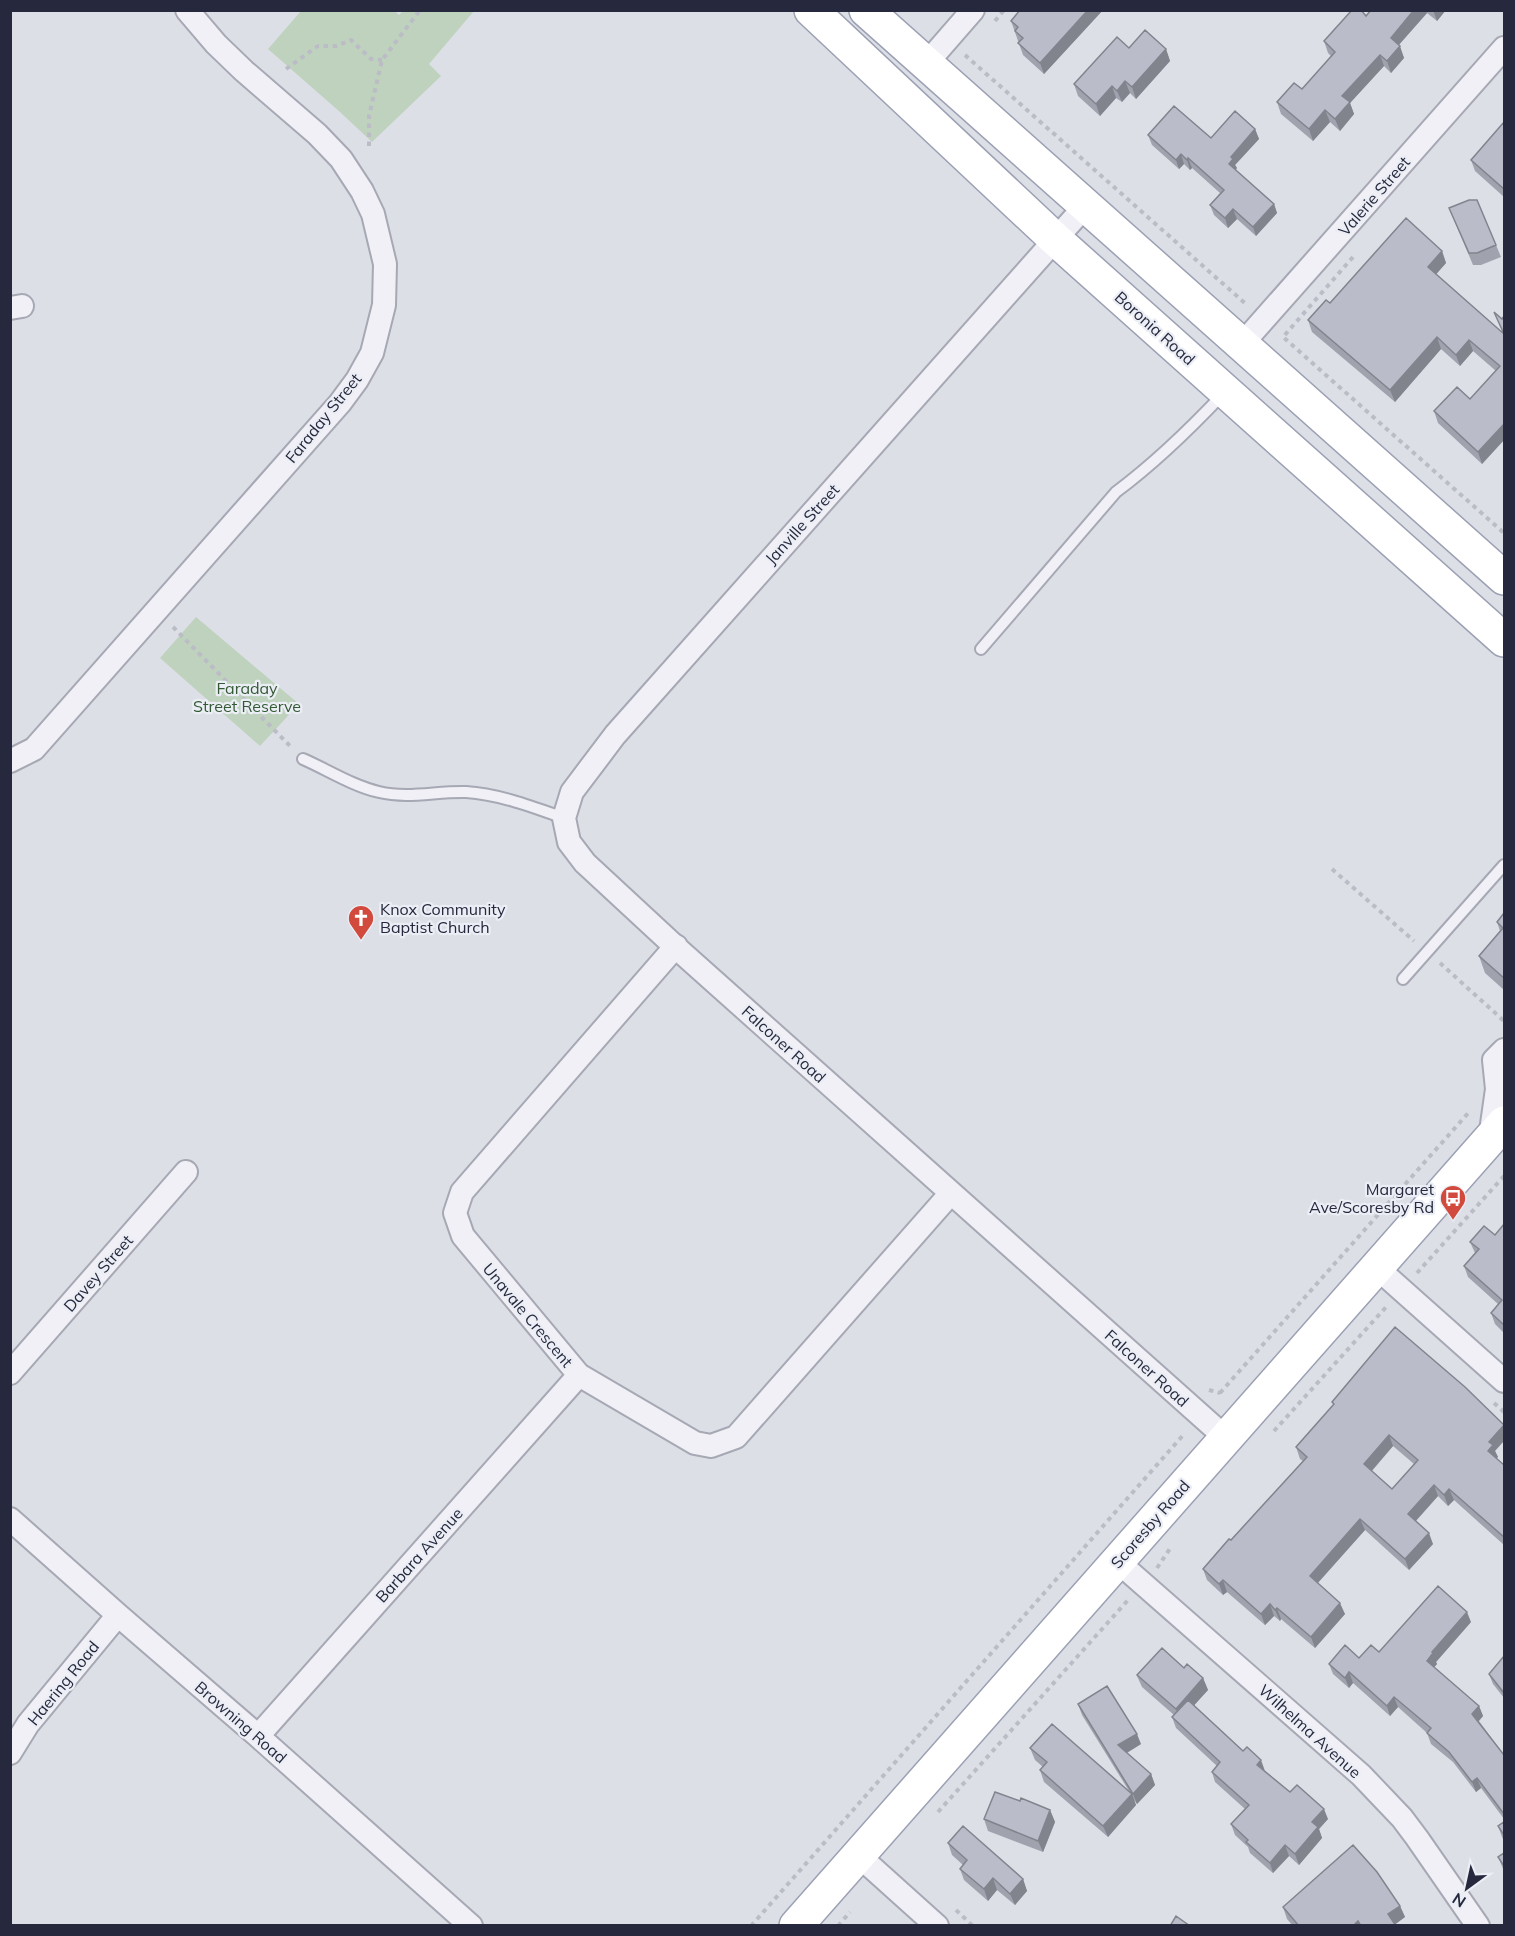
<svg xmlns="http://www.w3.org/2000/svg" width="1515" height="1936" font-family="Mulish,sans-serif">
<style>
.green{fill:#bed2be}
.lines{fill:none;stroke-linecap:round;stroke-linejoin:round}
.lane-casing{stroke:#a6a8b4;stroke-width:14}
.street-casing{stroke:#a6a8b4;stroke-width:26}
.primary-casing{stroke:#9ca0b3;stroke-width:36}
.path{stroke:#bbbcc6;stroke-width:4;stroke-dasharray:4.5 4.5;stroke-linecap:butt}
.lane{stroke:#f0f0f6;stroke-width:10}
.street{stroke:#f0f0f6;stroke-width:22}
.primary{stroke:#fff;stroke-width:33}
.wall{fill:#a0a2ae;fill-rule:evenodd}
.shaded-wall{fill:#82848d}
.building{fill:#babcca;stroke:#82848d;stroke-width:1.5;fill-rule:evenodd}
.labels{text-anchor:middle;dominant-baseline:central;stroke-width:4.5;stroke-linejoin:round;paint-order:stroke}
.street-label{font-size:16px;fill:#26293e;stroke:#eceef5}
.park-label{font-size:16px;fill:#335a35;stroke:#eceef5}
.poi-label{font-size:16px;fill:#26293e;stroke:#eceef5;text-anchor:start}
</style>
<rect width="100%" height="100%" fill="#dddfe7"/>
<path class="green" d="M394 10 399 15 403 11H474L429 64 441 76 372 142 340 112 268 49 301 11Z
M196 617 299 704 260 746 160 658Z"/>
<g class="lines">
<g class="lane-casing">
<path id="lane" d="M981 649 1116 492C1155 463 1189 430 1223 394
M303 759C328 770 353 786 379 792 408 799 437 791 466 792 499 794 533 807 564 818
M1403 979 1504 865"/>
</g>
<g class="street-casing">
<path id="street" d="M926 64 973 10
M1086 205 615 735 572 792 564 818 569 842 585 863 680 951 1226 1438
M10 308 22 306
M1243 343 1504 48
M10 761 34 749 340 403 357 380 372 353 384 305 385 264 373 214 362 191 341 159 317 134 244 71 216 44 187 10
M676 946 462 1192 455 1213 463 1236 579 1375 695 1443 711 1446 736 1437 951 1193
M1490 1138 1497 1089 1494 1060 1504 1050
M1376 1267 1504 1381
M10 1373 186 1172
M10 1519 118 1615 258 1736 471 1926
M1117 1561 1361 1775 1402 1818 1417 1838 1478 1926
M258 1736 579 1375
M10 1753 28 1724 118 1615
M858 1855 937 1926"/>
</g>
<g class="primary-casing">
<path id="primary" d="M811 10 1055 239 1504 640
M866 10 1504 578
M796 1926 1504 1123"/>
</g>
<path class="path" d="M995 21 1004 10
M965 55 1247 305
M286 69 318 46H336L351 40 371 59 382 60
M369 146V116L382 60 420 10
M1353 257 1283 337 1504 533
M173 627 292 748
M1332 869 1414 941
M1440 963 1504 1021
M1417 1273 1504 1176
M1209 1390 1220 1393
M1220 1393 1470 1111
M1494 1403 1504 1412
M1274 1431 1387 1306
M1157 1568 1171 1547
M938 1812 1129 1599
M956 1910 973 1926
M751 1926 1185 1433
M838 1926 850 1912"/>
<use href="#lane" class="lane"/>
<use href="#street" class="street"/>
<use href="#primary" class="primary"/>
</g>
<path class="wall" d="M1020 10H1103L1044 74 1023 55 1011 21Z
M1371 10H1446L1437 21 1427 13 1399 45 1404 58 1391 73 1384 66 1350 103 1354 114 1340 131 1330 122 1313 141 1281 114 1277 102 1302 89 1331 56 1328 53 1324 41 1366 16Z
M1129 48 1166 49 1170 61 1136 99 1130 93 1122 102 1116 98 1100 116 1078 96 1074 84Z
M1504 122V197L1475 171 1471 160Z
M1255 129 1259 139 1235 165 1237 168 1236 170 1274 204 1277 213 1256 236 1237 219 1228 228 1214 215 1210 205 1220 193 1192 168 1190 170 1184 164 1179 169 1152 145 1148 135 1211 138Z
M1449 208 1496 245 1501 257 1481 265H1473Z
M1442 251 1446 263 1436 274 1503 333 1494 312 1502 319 1504 316V440L1482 464 1438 423 1434 411 1470 399 1496 371 1473 351 1460 366 1441 349 1395 402 1312 332 1308 320 1330 303Z
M1504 913V990L1485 973 1479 956 1500 931 1497 922Z
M1504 1224V1333L1495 1324 1491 1313 1498 1304 1468 1277 1464 1266 1475 1253 1470 1242 1495 1235Z
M1332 1402 1495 1451 1498 1457 1496 1458 1504 1465V1545L1454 1500 1448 1506 1438 1496 1416 1521 1433 1544 1409 1570 1365 1530 1318 1583 1345 1614 1315 1648 1281 1619 1280 1621 1274 1616 1265 1625 1227 1592 1223 1595 1207 1580 1203 1569 1231 1540 1303 1461 1300 1459 1296 1447 1333 1405ZM1393 1446 1414 1464 1392 1489 1372 1471Z
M1471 1622 1436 1662 1437 1664 1434 1667 1479 1706 1483 1716 1479 1721 1504 1755V1819L1481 1788 1476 1792 1453 1762 1431 1744 1427 1733 1398 1707 1390 1716 1353 1683 1349 1688 1333 1674 1329 1664 1359 1658 1379 1652Z
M1504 1656V1698L1493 1684 1489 1674Z
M1184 1668 1203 1678 1208 1690 1194 1705 1265 1771 1290 1792 1328 1819 1319 1829 1322 1838 1299 1865 1289 1856 1273 1873 1250 1853 1248 1847 1235 1835 1231 1824 1245 1809 1215 1782 1212 1772 1217 1766 1176 1728 1172 1717 1174 1715 1142 1687 1137 1676Z
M1078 1704 1141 1744 1126 1753 1151 1774 1155 1785 1137 1804 1134 1800 1136 1805 1108 1837 1044 1782 1040 1770 1043 1767 1035 1760 1030 1748 1129 1791 1082 1715Z
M1020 1801 1050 1810 1055 1822 1043 1852 988 1831 984 1819Z
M1504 1822V1841L1502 1837 1498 1826Z
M948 1843 1023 1879 1027 1891 1015 1905 997 1890 988 1901 964 1880 960 1869 963 1865 952 1855Z
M1504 1853V1871L1498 1857Z
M1400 1906 1405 1917 1395 1924 1396 1926H1293L1287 1919 1283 1907Z"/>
<path class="shaded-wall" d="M1088 10H1103L1044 74 1040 63Z
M1414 10H1426L1427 13 1395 49 1391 38Z
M1433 10H1446L1437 21Z
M1400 46 1404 58 1391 73 1387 61Z
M1166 49 1170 61 1136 99 1132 87Z
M1380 55 1384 66 1350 103 1354 114 1340 131 1335 119 1342 96Z
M1125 81 1130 93 1122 102 1117 91Z
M1112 86 1116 98 1100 116 1096 104Z
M1325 110 1330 122 1313 141 1309 129Z
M1255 129 1259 139 1235 165 1237 168 1232 173 1229 164 1231 157Z
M1181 154 1184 164 1179 169 1176 160Z
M1188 158 1192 168 1190 170 1187 160Z
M1274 204 1277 213 1256 236 1253 227Z
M1233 209 1237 219 1228 228 1225 218Z
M1442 251 1446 263 1432 279 1428 267Z
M1437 337 1441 349 1395 402 1390 390Z
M1469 340 1473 351 1460 366 1456 355Z
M1504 424V440L1482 464 1478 452Z
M1504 1425V1441L1495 1451 1498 1457 1493 1462 1488 1451 1489 1442Z
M1389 1435 1393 1446 1368 1475 1364 1464Z
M1434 1485 1438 1496 1412 1525 1408 1514Z
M1449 1489 1454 1500 1448 1506 1444 1495Z
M1360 1519 1365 1530 1314 1587 1310 1576Z
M1429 1533 1433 1544 1409 1570 1405 1559Z
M1223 1580 1227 1592 1223 1595 1219 1584Z
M1340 1603 1345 1614 1315 1648 1311 1637Z
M1270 1604 1274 1616 1265 1625 1261 1614Z
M1277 1608 1281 1619 1280 1621 1275 1610Z
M1467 1612 1471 1622 1436 1662 1437 1664 1431 1671 1427 1661 1432 1652Z
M1349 1672 1353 1683 1349 1688 1345 1678Z
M1203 1678 1208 1690 1180 1721 1176 1709Z
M1394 1697 1398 1707 1390 1716 1387 1706Z
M1479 1706 1483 1716 1476 1724 1472 1714Z
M1137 1734 1141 1744 1122 1756 1118 1745Z
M1261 1760 1265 1771 1257 1765Z
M1151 1774 1155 1785 1137 1804 1133 1794Z
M1477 1778 1481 1788 1476 1792 1472 1782Z
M1132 1794 1136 1805 1108 1837 1103 1826Z
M1324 1809 1328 1819 1319 1829 1322 1838 1299 1865 1295 1854 1312 1822Z
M1050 1810 1055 1822 1043 1852 1038 1841Z
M1285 1845 1289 1856 1273 1873 1270 1863Z
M993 1878 997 1890 988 1901 984 1889Z
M1023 1879 1027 1891 1015 1905 1010 1894Z
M1400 1906 1405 1917 1393 1926 1388 1914Z
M1358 1921 1359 1926H1353Z"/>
<path class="building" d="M1020 10H1088L1040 63 1018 43 1023 38 1015 31 1018 27 1011 21Z
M1352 10H1361L1366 16 1371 10H1414L1391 38 1400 46 1387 61 1380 55 1342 96 1350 102 1335 119 1325 110 1309 129 1277 102 1294 83 1302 89 1335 52 1324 41Z
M1145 30 1166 49 1132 87 1125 81 1117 91 1112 86 1096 104 1074 84 1117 37 1129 48Z
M1174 106 1211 138 1235 111 1255 129 1231 157 1233 159 1229 164 1274 204 1253 227 1233 209 1225 218 1210 205 1224 190 1188 158 1187 160 1181 154 1176 160 1148 135Z
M1504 122V189L1471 160Z
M1469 200H1477L1496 245 1477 253H1469L1449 208Z
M1406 218 1442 251 1428 267 1504 334 1494 312 1502 319 1504 316V424L1478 452 1434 411 1457 387 1470 399 1500 366 1469 340 1456 355 1437 337 1390 390 1308 320 1326 300 1330 303Z
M1504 913V978L1479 956 1503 928 1497 922Z
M1504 1224V1325L1491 1313 1502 1300 1464 1266 1479 1249 1470 1242 1484 1226 1495 1235Z
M1395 1327 1465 1387 1504 1425 1489 1442 1493 1445 1488 1451 1504 1465V1537L1449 1489 1444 1495 1434 1485 1408 1514 1429 1533 1405 1559 1360 1519 1310 1576 1340 1603 1311 1637 1277 1608 1275 1610 1270 1604 1261 1614 1223 1580 1219 1584 1203 1569 1229 1539 1231 1540 1307 1457 1296 1447 1334 1404 1332 1402ZM1389 1435 1418 1460 1392 1489 1364 1464Z
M1438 1586 1467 1612 1432 1652 1433 1653 1427 1661 1479 1706 1472 1714 1504 1755V1814L1477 1778 1472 1782 1449 1752 1427 1733 1431 1728 1394 1697 1387 1706 1349 1672 1345 1678 1329 1664 1345 1645 1359 1658 1371 1645 1379 1652Z
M1162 1648 1184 1668 1187 1664 1203 1678 1176 1709 1137 1675Z
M1504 1656V1693L1489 1674Z
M1107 1686 1137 1734 1118 1745 1151 1774 1133 1794 1078 1704Z
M1188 1700 1243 1751 1247 1747 1261 1760 1257 1765 1290 1792 1297 1785 1324 1809 1312 1822 1318 1827 1295 1854 1285 1845 1270 1863 1246 1842 1248 1840 1231 1824 1249 1805 1212 1772 1220 1762 1172 1717Z
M1052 1724 1132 1794 1103 1826 1040 1770 1047 1762 1030 1748Z
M995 1792 1020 1801 1021 1798 1050 1810 1038 1841 984 1819Z
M1504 1822V1835L1498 1826Z
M963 1826 1023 1879 1010 1894 993 1878 984 1889 960 1869 967 1860 948 1843Z
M1353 1845 1377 1872 1400 1906 1388 1914 1396 1926H1361L1358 1921 1353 1926H1299L1283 1907Z
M1504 1853V1866L1498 1857Z
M1176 1916 1190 1926H1170Z"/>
<defs>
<g id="church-pin" transform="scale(1.35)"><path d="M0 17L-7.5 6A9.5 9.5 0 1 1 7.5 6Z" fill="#d14a3d" stroke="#eceef5"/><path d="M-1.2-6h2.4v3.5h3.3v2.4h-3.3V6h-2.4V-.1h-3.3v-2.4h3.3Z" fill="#fff"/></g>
<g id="bus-pin" transform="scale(1.35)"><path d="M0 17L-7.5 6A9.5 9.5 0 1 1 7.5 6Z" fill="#d14a3d" stroke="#eceef5"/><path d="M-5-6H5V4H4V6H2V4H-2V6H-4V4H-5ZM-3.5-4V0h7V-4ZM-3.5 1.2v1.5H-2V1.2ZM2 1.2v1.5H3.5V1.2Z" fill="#fff"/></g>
</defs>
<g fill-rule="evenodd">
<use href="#church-pin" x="361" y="918"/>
<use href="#bus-pin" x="1453" y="1198"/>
</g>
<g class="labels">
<g class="street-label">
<text transform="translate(1374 196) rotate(-49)">Valerie Street</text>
<text transform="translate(1155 328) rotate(42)">Boronia Road</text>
<text transform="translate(323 418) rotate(-51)">Faraday Street</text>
<text transform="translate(802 524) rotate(-48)">Janville Street</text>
<text transform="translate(784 1044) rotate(42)">Falconer Road</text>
<text transform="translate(98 1273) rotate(-49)">Davey Street</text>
<text transform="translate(528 1315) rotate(50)">Unavale Crescent</text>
<text transform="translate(1147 1368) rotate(42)">Falconer Road</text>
<text transform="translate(1150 1524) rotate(-49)">Scoresby Road</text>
<text transform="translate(419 1555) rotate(-48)">Barbara Avenue</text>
<text transform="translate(63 1683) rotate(-51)">Haering Road</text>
<text transform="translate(241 1722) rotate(41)">Browning Road</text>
<text transform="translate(1310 1731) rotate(42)">Wilhelma Avenue</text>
</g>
<g class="park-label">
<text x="247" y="688">Faraday<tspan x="247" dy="18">Street Reserve</tspan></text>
</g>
<g class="poi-label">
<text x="380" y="909">Knox Community<tspan x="380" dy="18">Baptist Church</tspan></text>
<text x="1434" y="1189" text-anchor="end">Margaret<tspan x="1434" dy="18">Ave/Scoresby Rd</tspan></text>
</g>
</g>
<rect width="1515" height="1936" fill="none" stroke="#26293e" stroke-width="24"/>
<g transform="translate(1467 1888) rotate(213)" stroke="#eceef5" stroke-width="4.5" paint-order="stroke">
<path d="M0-4.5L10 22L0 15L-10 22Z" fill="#26293e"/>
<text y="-9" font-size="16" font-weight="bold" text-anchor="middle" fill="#26293e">N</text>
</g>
</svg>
